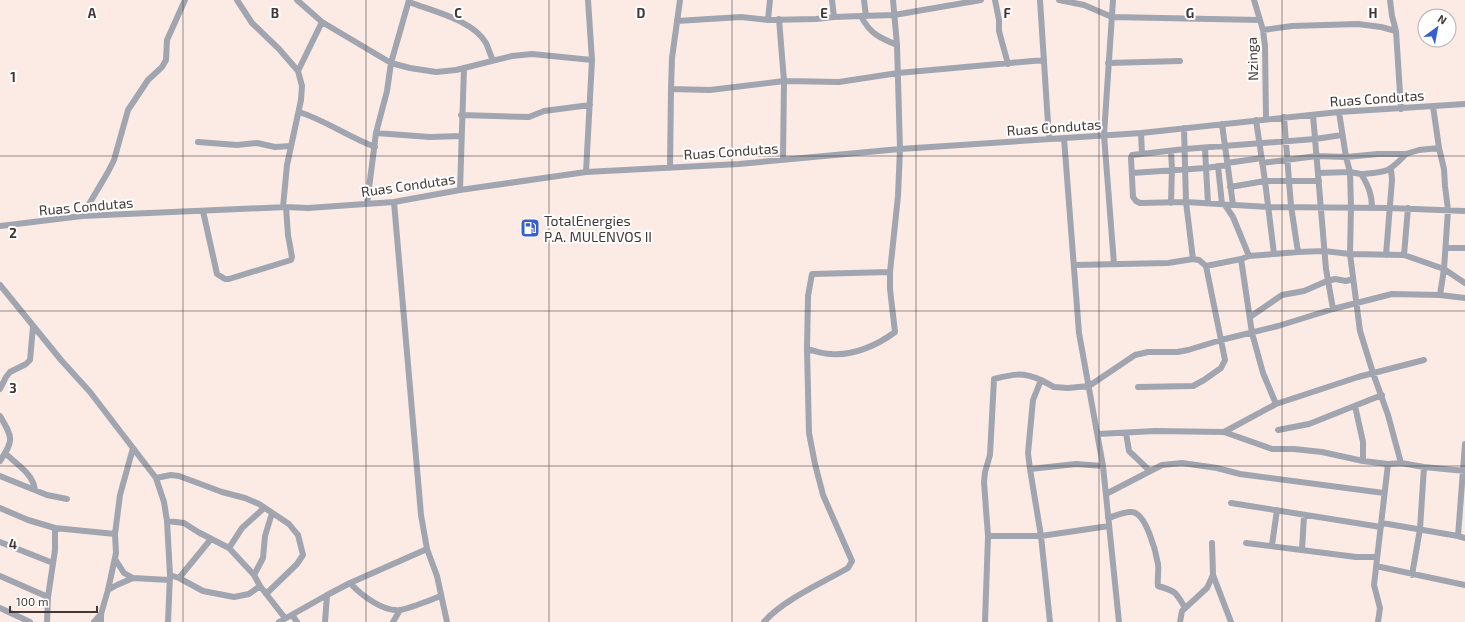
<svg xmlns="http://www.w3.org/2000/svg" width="1465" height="622" font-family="'Exo 2',sans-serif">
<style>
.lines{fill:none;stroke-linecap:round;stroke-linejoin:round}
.minor{stroke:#a0a5af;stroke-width:6}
.grid{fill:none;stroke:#423734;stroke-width:1;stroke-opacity:0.55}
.labels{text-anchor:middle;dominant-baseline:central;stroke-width:4;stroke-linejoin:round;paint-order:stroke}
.street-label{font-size:14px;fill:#423734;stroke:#fff}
.poi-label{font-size:14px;fill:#423734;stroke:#fff;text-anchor:start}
.grid-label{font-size:13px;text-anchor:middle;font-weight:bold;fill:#423734;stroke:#fff;stroke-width:4;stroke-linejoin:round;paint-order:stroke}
</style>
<rect width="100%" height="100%" fill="#fcebe5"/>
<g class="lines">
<path class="minor" d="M237 0 252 23 279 49 298 71
M297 0 322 22 391 63 410 68 436 72 456 70 512 56 532 54 592 60
M832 0 834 17 861 16C870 34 880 38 897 45
M864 0 866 16
M995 0 999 20V31L1008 64
M1040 0 1049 139
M1059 0 1084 5 1112 17 1260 20
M1113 0 1104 135 1114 264
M1254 0 1263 30 1265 46 1266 119
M1390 0 1392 16 1396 31 1401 109
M409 2C432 11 473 20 486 43 489 49 490 55 493 60
M861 16 894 15 981 0
M779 19 784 81 783 159
M768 20 770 0
M677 21 741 17 768 20 816 19 834 17
M1263 30 1292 26 1358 24 1381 27 1396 31
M1108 63 1180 61
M671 89 672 58 680 0
M1433 106 1439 148 1444 169 1445 186 1448 210 1444 269 1465 283
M299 112C325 120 348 137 375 147
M1339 112 1346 157 1378 154H1406L1419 150 1439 148
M461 115 529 117 544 111 590 105
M1313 115 1326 269 1333 309
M1284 117 1291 206 1298 252 1324 251 1350 254 1404 255 1444 269 1440 295
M1222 124 1233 205
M1184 128 1186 202 1193 259
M376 133 430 137 461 136
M1141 133 1142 154
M1342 135 1315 139 1185 149 1132 155 1131 158 1133 197 1136 201 1140 203 1186 202 1268 207 1389 208 1465 211
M1064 138 1079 333 1103 466 1119 622
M198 142 237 145 257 143 275 147 291 146
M1227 163 1262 158
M1262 163 1317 156 1346 157 1350 172 1361 174C1368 185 1372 194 1372 208
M1218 166 1222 204
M670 168 671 89 710 90 784 81 839 82 898 73 1044 60
M586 172 592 60 588 0
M1132 173 1206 168 1205 148
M1318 173 1350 172 1351 207 1350 254 1360 331 1373 373 1388 415 1401 463
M1361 174C1387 172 1388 173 1406 154
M1230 187 1265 181H1319
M460 190 464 68
M394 202 421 515 427 549 437 576 447 622
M1171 203 1172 169 1171 151
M1208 203 1206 168 1227 165
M367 204 376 133 387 91 391 63 409 0
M1225 205 1233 217 1249 256
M283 207 287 165 301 100 302 86 298 71 322 22
M203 211 217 274 225 279H229L291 260 292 257 288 235 286 207
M82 216 108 172 114 160 128 110 148 80 162 67 166 60 167 40 185 0
M0 226 82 216 286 207 308 208 394 202 460 190 586 172 739 164 900 149 1141 133 1339 112 1465 104
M1446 248H1465
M1274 254 1298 252
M1386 255 1392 180 1391 169
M1404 255 1408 208
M1241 259 1249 256 1274 254 1265 181 1256 120
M1074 265 1168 263 1193 259 1199 260 1206 266 1241 259 1252 333 1263 373 1276 404
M0 285 61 360 90 392 156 478 164 502 167 521 170 575 168 622
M1250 317 1282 295 1304 291 1327 281 1335 279 1346 281 1353 279
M807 349C815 351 823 354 831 354 853 356 878 345 895 332L890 289V272
M1041 380 1054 387 1068 388 1089 386 1135 355 1148 352H1177L1188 350 1221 340 1278 326 1333 309 1392 294 1440 295 1465 298
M1138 387 1193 386 1204 380 1221 368 1225 360 1206 266
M0 389 6 377 10 372 26 364 30 360 33 327
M1355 406 1363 442V461
M0 416C13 438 14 440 0 461
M1278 430 1309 424 1382 395
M1224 432 1276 404 1358 377 1424 360
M1126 433 1129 451 1150 471
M1098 434 1155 431 1224 432 1272 449H1294L1322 452 1363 461 1388 464 1401 463 1424 467 1465 471
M1465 444 1458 536 1465 538
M5 453C16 464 33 473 35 490
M1030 469 1076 464 1103 466
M0 476 47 495 67 499
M156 478 171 475 179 476 222 492 245 498 259 504 289 524 293 529 298 535 303 555 297 564 266 594
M1106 494 1162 465 1182 463 1217 468 1240 474 1384 493
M1231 503 1381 527
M0 508 28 520 55 528 115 534
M1108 518C1115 516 1125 511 1132 512 1146 513 1156 552 1158 564 1159 571 1157 579 1158 586 1176 591 1176 592 1185 608
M167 521 184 523 198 532 229 548 254 575 260 586 285 618
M1382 523 1458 536
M988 536H1041L1109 526
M0 542 53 563
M1212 543 1213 575 1231 622
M1246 543 1356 557H1377
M1272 545 1277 510
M229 548 242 528 264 508
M1302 550 1304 516
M115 559 124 573 133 578
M1376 566 1465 585
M170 575 179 578 203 591 234 597 249 594 260 586
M254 575 263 558 265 536 272 513
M1412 575 1420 529 1424 467
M0 576 48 597 47 622
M179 578 211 539
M350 583C361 595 383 612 400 610 411 608 430 600 441 596
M108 590 117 585 133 578 169 580
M48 597 55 550V528
M0 608 30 622
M292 615 297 622
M94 622 101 614
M101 622V614L108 590 116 553 115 534 120 495 133 448
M279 622 327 595 350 583 427 549
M325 622 327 595
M393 622 400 610
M764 622C783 600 822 583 848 568L852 561 823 495 815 464 809 433 807 349 808 296 812 274 890 272 898 196 900 149 897 45 893 0
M985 622 988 536 984 482 985 472 990 455 994 379C1013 374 1023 372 1041 380L1033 400 1028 453 1030 469 1041 536 1050 622
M1180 622 1182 611 1207 588 1213 575
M1378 622 1380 608 1374 585 1388 464"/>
</g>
<path class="grid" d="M183 0V622M366 0V622M549 0V622M732 0V622M916 0V622M1099 0V622M1282 0V622M0 156H1465M0 311H1465M0 466H1465"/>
<defs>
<g id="fuel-square" transform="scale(1)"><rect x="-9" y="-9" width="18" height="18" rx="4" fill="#355ece" stroke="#fff"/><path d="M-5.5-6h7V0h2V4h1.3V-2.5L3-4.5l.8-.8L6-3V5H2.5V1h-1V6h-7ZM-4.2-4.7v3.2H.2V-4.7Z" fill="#fff"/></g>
</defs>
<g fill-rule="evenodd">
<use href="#fuel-square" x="530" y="228"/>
</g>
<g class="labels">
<g class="street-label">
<text transform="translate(1252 59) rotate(-92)">Nzinga</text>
<text transform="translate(1377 98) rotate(-4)">Ruas Condutas</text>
<text transform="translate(1054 127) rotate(-4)">Ruas Condutas</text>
<text transform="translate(731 151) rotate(-4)">Ruas Condutas</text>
<text transform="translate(408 185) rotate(-8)">Ruas Condutas</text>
<text transform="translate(86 206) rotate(-5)">Ruas Condutas</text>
</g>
<g class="poi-label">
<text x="544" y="220">TotalEnergies<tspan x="544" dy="16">P.A. MULENVOS II</tspan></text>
</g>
</g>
<g class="grid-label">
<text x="92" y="18">A</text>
<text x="275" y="18">B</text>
<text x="458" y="18">C</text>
<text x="641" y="18">D</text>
<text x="824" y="18">E</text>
<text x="1007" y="18">F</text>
<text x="1190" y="18">G</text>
<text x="1373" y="18">H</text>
<text x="13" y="82">1</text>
<text x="13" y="238">2</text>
<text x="13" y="393">3</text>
<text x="13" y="549">4</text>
</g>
<g transform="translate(1437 28) rotate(32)"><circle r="19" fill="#ffffff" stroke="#b3afae"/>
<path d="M0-3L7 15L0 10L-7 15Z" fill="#355ece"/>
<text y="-6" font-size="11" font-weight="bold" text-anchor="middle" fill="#423734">N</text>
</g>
<path d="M10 606v6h87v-6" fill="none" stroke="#423734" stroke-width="2"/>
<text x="16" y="606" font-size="12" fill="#423734" stroke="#ffffff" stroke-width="3" paint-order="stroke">100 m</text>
</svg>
